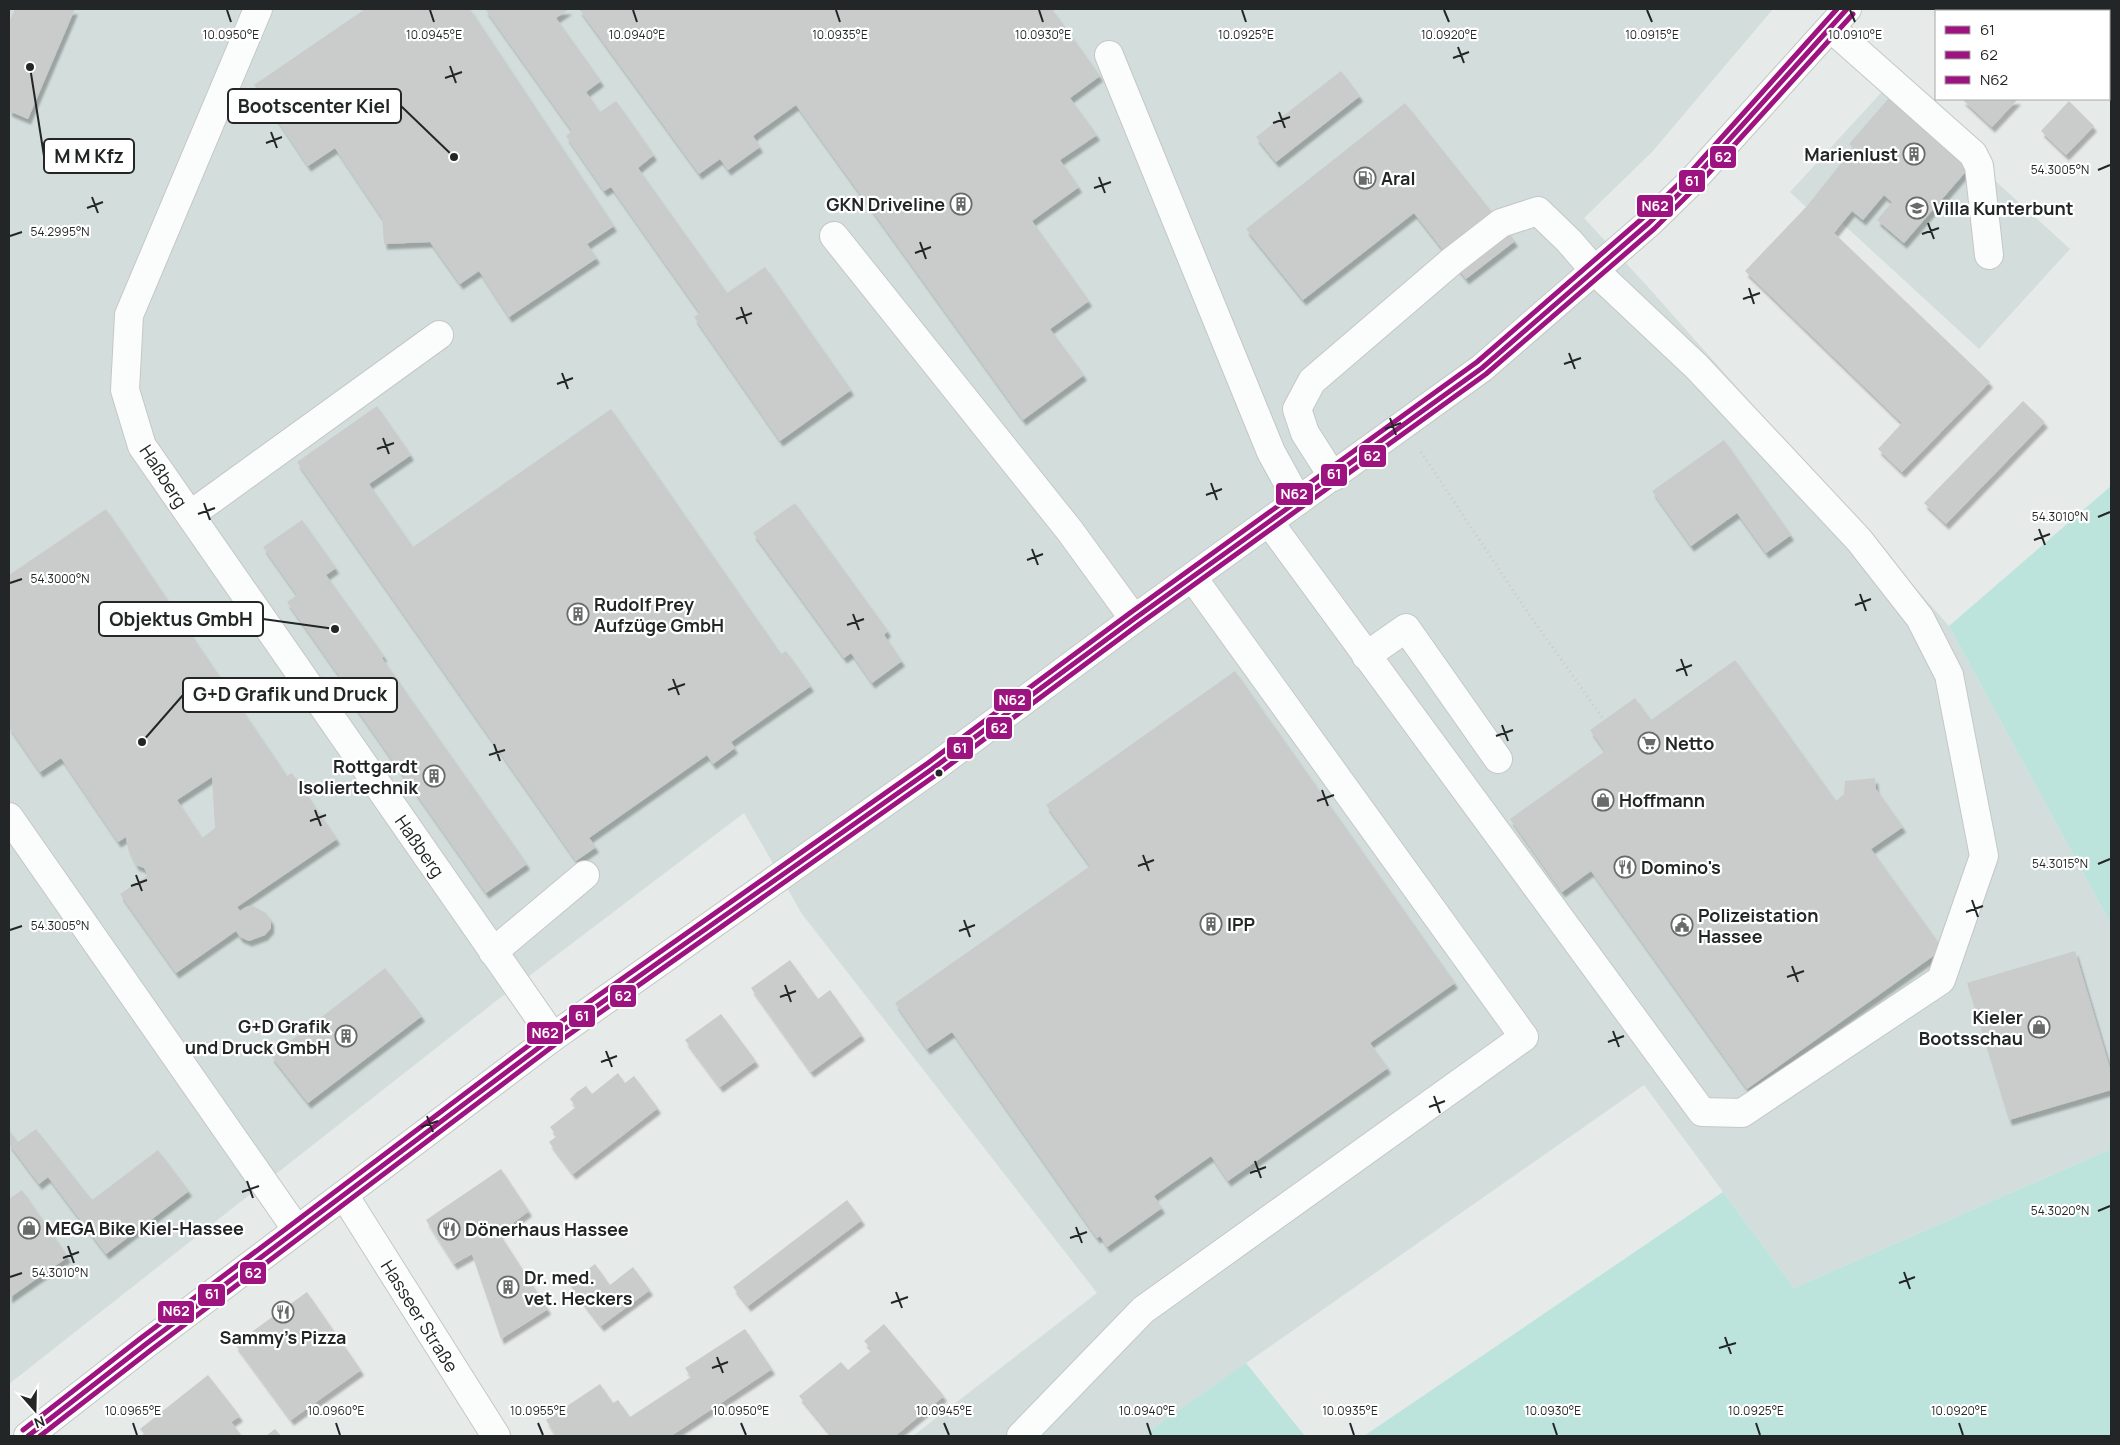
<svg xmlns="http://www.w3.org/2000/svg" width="2120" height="1445" font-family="Manrope,sans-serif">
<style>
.built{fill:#d3dedc}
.green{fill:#bce4dc}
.building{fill:#c9cccb;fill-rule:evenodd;filter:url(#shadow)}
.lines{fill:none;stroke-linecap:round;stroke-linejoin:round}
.minor-casing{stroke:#c5c7c7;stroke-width:30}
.path{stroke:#c8caca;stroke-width:3;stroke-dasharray:1 4;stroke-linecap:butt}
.minor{stroke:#fbfcfc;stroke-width:28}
.bus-1-casing{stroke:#fff;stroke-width:9}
.bus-2-casing{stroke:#fff;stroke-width:9}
.bus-3-casing{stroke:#fff;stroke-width:9}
.bus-1{stroke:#9d1380;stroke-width:5}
.bus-2{stroke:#9d1380;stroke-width:5}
.bus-3{stroke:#9d1380;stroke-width:5}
.ticks{fill:none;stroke:#232626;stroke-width:2}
.bus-dot{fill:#232626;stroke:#fff;stroke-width:2}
.labels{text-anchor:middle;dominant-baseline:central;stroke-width:4.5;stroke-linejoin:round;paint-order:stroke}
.poi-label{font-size:18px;font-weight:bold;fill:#232626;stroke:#fff;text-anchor:start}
.street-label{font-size:18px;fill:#232626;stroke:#fff}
.ticks-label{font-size:12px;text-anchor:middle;fill:#232626;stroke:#fff;stroke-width:4.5;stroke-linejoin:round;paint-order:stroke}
.leader{fill:none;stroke:#232626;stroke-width:2}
.callout-dot{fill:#232626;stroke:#fff;stroke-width:2}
.callout{fill:#fff;stroke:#232626;stroke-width:2}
.callout-label{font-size:19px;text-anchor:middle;font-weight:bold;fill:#232626}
.line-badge{stroke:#fff;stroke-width:2}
.badge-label{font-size:14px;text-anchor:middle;font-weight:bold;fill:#fff}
</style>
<defs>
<filter id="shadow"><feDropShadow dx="3" dy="5.5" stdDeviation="1" flood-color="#0004"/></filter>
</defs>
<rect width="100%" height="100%" fill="#e6eae9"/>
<path class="built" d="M9 9H1773L1652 152 1584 218 1648 287 1949 626 2111 924V1149L1794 1288 1644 1085 1142 1436H913L1097 1293 802 914 744 813 496 1001 9 1384Z
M1889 84 2070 249 1979 349 1843 224 1834 233 1790 192Z"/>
<path class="green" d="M2111 486V924L1949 626Z
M2111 1149V1436H1364L1723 1192 1794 1288Z
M1246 1363 1305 1436H1142Z"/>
<path class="building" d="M15 9H75L28 119 9 111V23Z
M365 9H470L614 226 587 244 597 258 509 317 479 271 460 284 430 242 384 244 382 218 335 148 308 166 254 85Z
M485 9H569L556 18 601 81 586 92 600 112 616 101 654 155 638 168 727 293 765 267 851 390 780 441 694 317 700 313 611 187 604 191 566 136 572 131Z
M579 9H1052L1100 76 1070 98 1097 135 1060 160 1079 187 1032 221 1089 301 1050 329 1084 375 1023 420 796 105 753 136 760 147 728 170 720 159 699 174Z
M2017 9H2070L2073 11H2015Z
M1341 71 1360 96 1276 162 1256 137Z
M1894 92 1975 161 1904 243 1877 220 1892 202 1884 195 1863 220 1852 211 1834 233 1990 382 1902 472 1878 449 1902 423 1745 271 1807 206 1853 148 1849 144Z
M1962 99H2018L1992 127Z
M2069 101 2094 126 2066 155 2041 131Z
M1405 103 1515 241 1466 279 1414 213 1303 300 1246 229Z
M2023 401 2045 422 1946 524 1924 503Z
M377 406 411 455 369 484 413 547 611 409 781 654 786 651 811 686 731 742 735 748 713 764 707 755 589 838 596 847 576 861 297 462Z
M1724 440 1791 535 1766 553 1737 513 1691 546 1652 491Z
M795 503 888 631 884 635 902 661 872 683 851 653 844 658 753 533Z
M106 509 287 776 292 773 337 839 237 907 240 911 246 907 253 906 266 913 271 920V928L265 935 249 941 240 937 236 931 176 973 120 894 148 875 144 868 136 865 128 849 126 837 118 842 61 758 40 772 9 727V575ZM212 777 215 828 202 838 177 800Z
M302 520 336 568 326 575 384 656 382 658 527 864 486 893 341 687 345 684 287 602 297 595 263 547Z
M1735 660 1836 801 1844 794 1845 781 1875 778 1876 789 1903 827 1871 849 1943 949 1747 1089 1591 871 1562 892 1510 819 1605 751 1590 730 1635 698 1651 720Z
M1235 671 1455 983 1370 1043 1388 1068 1228 1181 1211 1156 1154 1196 1162 1208 1107 1247 1100 1236 1097 1238 952 1032 927 1049 895 1003 1090 866 1046 805Z
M2075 951 2111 1072V1090L2009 1120 1967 983Z
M790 960 818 999 830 990 862 1035 811 1072 751 988Z
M385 968 422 1016 308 1103 271 1056Z
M721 1014 756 1061 720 1087 685 1040Z
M618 1073 625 1083 634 1076 658 1108 573 1174 549 1142 557 1136 550 1127 576 1107 570 1099 577 1092 586 1086 592 1094Z
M36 1129 92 1200 158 1150 189 1191 106 1254 48 1177 39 1184 9 1144V1130L18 1142Z
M501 1169 529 1211 499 1233 548 1309 501 1339 472 1254 454 1264 426 1220Z
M22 1190 68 1257 9 1298V1199Z
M847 1200 862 1220 748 1306 733 1287Z
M595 1264 610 1285 633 1267 650 1290 601 1326 569 1284Z
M307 1292 361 1370 291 1420 235 1344Z
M884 1324 944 1396 895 1436H832L799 1396 841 1362 848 1370 872 1350 864 1341Z
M745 1329 772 1369 671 1436H556L546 1420 600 1384 613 1403 618 1400 630 1417 691 1377 685 1368Z
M208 1375 240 1416 231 1422 242 1436H146L140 1429Z
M275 1429 281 1436H266Z"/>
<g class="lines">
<g class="minor-casing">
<path id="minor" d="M258 9 129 315 125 390 142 446 553 1037
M2082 9 2084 11
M1831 28 1973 154 1979 166 1989 255
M2109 34 2111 37
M1109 55 1271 452 1298 501
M834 236 1070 531 1134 619
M190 515 439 335
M1269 522 1702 1112 1742 1113 1941 980 1984 856 1949 675 1920 618 1859 540 1697 367 1594 270 1569 241 1538 211 1501 223 1452 261 1312 381 1297 409 1305 433 1333 477
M1366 656 1406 628 1498 759
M9 817 297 1230
M493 952 585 875
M344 1195 496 1436
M28 1436 146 1344 553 1037 932 769 1134 619 1482 368 1649 223 1692 181 1847 9
M1021 1436 1143 1310 1524 1037 1193 578"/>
</g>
<path class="path" d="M1421 452 1526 610 1604 720"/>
<use href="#minor" class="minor"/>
<g class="bus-1-casing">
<path id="bus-1" d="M28 1436 146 1344 553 1037 932 769 1134 619 1482 368 1649 223 1692 181 1847 9"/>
</g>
<g class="bus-2-casing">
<path id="bus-2" d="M40 1436 151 1350 557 1043 936 775 1138 625 1486 374 1654 229 1697 186 1853 14"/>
</g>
<g class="bus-3-casing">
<path id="bus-3" d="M23 1430 141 1338 548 1031 928 763 1130 613 1477 362 1644 217 1687 176 1837 9"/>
</g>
<use href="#bus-1" class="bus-1"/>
<use href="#bus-2" class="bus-2"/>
<use href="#bus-3" class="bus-3"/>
</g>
<path class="ticks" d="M227 10 231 22M430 10 434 22M633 10 637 22M836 10 840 22M1039 10 1043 22M1242 10 1246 22M1444 10 1449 22M1647 10 1652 22M1850 10 1855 22M1458 47 1464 63M1453 58 1469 52M450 66 456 83M445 78 462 72M1279 112 1285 128M1273 123 1290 117M271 132 277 148M266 143 282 137M2098 170 2110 165M1099 177 1105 193M1094 188 1111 182M92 197 98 213M87 208 103 202M1928 223 1934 239M1922 234 1939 228M10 236 22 232M920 242 926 259M915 253 931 247M1749 288 1754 304M1743 299 1760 293M741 307 747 324M736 319 752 313M1569 353 1575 369M1564 364 1581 358M562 373 568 389M557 384 573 378M1390 418 1396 435M1385 429 1401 423M383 438 389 454M377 449 394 443M1211 483 1217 500M1206 495 1222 489M204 503 210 520M198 514 215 508M2098 517 2110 512M2039 529 2045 545M2034 540 2050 534M1032 549 1038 565M1027 560 1043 554M10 583 22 579M1860 594 1866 611M1855 605 1871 599M853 614 859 630M847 625 864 619M1681 659 1687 676M1676 671 1692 665M673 679 679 695M668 690 685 684M1502 725 1508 741M1496 736 1513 730M494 744 500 761M489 755 505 750M1322 790 1328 806M1317 801 1334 795M315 810 321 826M310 821 326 815M1143 855 1149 871M2098 864 2110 859M1138 866 1154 860M136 875 142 891M131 886 147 880M1972 900 1978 917M1966 912 1983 906M964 920 970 937M10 930 22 926M959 931 975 925M1792 966 1798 982M1787 977 1804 971M785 985 791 1002M780 997 796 991M1613 1031 1619 1047M1608 1042 1624 1036M606 1051 612 1067M601 1062 617 1056M1434 1096 1440 1113M1429 1107 1445 1101M427 1116 433 1132M421 1127 438 1121M1255 1161 1261 1178M1250 1173 1266 1167M247 1181 253 1198M242 1192 259 1186M2098 1211 2110 1206M1076 1227 1082 1243M1070 1238 1087 1232M68 1246 74 1263M63 1258 79 1252M1904 1272 1910 1289M10 1277 22 1273M1899 1283 1915 1277M896 1292 902 1308M891 1303 908 1297M1725 1337 1731 1354M1719 1348 1736 1343M717 1357 723 1373M712 1368 728 1362M133 1423 137 1435M336 1423 340 1435M538 1423 543 1435M741 1423 746 1435M944 1423 949 1435M1147 1423 1151 1435M1350 1423 1354 1435M1553 1423 1557 1435M1756 1423 1760 1435M1959 1423 1963 1435"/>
<defs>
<g id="building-ring" transform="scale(1.125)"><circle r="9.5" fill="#fff" stroke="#676b6a" stroke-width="1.5"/><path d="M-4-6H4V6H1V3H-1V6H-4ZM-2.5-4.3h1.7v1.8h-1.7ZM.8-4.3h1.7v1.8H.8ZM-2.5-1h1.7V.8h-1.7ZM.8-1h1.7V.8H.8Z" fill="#676b6a"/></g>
<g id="fuel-ring" transform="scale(1.125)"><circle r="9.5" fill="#fff" stroke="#676b6a" stroke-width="1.5"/><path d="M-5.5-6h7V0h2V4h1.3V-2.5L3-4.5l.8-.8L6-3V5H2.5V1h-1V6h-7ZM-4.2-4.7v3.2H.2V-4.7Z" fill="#676b6a"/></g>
<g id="school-ring" transform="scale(1.125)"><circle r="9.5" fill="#fff" stroke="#676b6a" stroke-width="1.5"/><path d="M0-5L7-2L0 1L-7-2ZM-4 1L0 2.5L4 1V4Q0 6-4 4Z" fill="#676b6a"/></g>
<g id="supermarket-ring" transform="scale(1.125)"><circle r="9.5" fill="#fff" stroke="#676b6a" stroke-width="1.5"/><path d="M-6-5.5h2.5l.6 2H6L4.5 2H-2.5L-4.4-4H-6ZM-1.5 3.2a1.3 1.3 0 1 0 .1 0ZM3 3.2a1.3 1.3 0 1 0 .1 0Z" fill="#676b6a"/></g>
<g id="shop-ring" transform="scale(1.125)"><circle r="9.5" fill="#fff" stroke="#676b6a" stroke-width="1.5"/><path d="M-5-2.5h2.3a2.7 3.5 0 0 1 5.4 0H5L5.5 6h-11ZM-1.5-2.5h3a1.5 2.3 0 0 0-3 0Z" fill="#676b6a"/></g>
<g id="restaurant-ring" transform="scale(1.125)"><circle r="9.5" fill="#fff" stroke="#676b6a" stroke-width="1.5"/><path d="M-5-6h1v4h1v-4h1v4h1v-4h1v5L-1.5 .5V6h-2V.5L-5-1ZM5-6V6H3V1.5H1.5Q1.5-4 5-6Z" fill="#676b6a"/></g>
<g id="civic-ring" transform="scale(1.125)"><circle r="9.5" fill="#fff" stroke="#676b6a" stroke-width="1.5"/><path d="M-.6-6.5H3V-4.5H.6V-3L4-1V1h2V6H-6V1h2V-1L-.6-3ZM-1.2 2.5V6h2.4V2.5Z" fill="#676b6a"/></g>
</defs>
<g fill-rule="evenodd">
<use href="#building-ring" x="1914" y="154"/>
<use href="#fuel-ring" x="1365" y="178"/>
<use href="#building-ring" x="961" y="204"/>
<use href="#school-ring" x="1917" y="208"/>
<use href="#building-ring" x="578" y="614"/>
<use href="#supermarket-ring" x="1649" y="743"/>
<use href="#building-ring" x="434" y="776"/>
<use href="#shop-ring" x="1603" y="800"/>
<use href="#restaurant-ring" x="1625" y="867"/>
<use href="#building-ring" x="1211" y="924"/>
<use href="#civic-ring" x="1682" y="925"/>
<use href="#shop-ring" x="2039" y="1027"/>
<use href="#building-ring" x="346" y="1036"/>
<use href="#shop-ring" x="29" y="1228"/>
<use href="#restaurant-ring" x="449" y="1229"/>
<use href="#building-ring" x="508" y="1287"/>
<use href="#restaurant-ring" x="283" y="1312"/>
</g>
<circle class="bus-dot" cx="939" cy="773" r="4.5"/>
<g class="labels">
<g class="poi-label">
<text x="1898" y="154" text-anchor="end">Marienlust</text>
<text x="1381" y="178">Aral</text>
<text x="945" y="204" text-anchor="end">GKN Driveline</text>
<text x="1933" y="208">Villa Kunterbunt</text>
<text x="594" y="604">Rudolf Prey<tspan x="594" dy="21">Aufzüge GmbH</tspan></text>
<text x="1665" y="743">Netto</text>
<text x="418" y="766" text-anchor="end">Rottgardt<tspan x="418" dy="21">Isoliertechnik</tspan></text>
<text x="1619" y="800">Hoffmann</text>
<text x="1641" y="867">Domino's</text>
<text x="1698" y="915">Polizeistation<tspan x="1698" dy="21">Hassee</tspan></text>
<text x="1227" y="924">IPP</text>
<text x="2023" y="1017" text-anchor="end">Kieler<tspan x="2023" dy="21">Bootsschau</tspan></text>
<text x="330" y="1026" text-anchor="end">G+D Grafik<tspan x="330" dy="21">und Druck GmbH</tspan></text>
<text x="45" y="1228">MEGA Bike Kiel-Hassee</text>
<text x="465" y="1229">Dönerhaus Hassee</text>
<text x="524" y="1277">Dr. med.<tspan x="524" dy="21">vet. Heckers</tspan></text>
<text x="283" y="1337" text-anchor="middle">Sammy's Pizza</text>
</g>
<g class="street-label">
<text transform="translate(164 476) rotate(57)">Haßberg</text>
<text transform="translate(420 846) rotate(55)">Haßberg</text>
<text transform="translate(420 1316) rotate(58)">Hasseer Straße</text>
</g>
</g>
<g class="ticks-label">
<text x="231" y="39">10.0950°E</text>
<text x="1043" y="39">10.0930°E</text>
<text x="1246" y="39">10.0925°E</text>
<text x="1449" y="39">10.0920°E</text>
<text x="1855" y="39">10.0910°E</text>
<text x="434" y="39">10.0945°E</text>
<text x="637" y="39">10.0940°E</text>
<text x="840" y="39">10.0935°E</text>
<text x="1652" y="39">10.0915°E</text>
<text x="2060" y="174">54.3005°N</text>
<text x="60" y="236">54.2995°N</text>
<text x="2060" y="521">54.3010°N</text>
<text x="60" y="583">54.3000°N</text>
<text x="2060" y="868">54.3015°N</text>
<text x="60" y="930">54.3005°N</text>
<text x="2060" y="1215">54.3020°N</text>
<text x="60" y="1277">54.3010°N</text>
<text x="133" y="1415">10.0965°E</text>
<text x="336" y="1415">10.0960°E</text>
<text x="538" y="1415">10.0955°E</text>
<text x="741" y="1415">10.0950°E</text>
<text x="944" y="1415">10.0945°E</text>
<text x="1147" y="1415">10.0940°E</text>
<text x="1350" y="1415">10.0935°E</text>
<text x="1553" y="1415">10.0930°E</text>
<text x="1756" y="1415">10.0925°E</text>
<text x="1959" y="1415">10.0920°E</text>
</g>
<path class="leader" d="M454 157L401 106M30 67L44 156M335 629L263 619M142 742L183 695"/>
<g class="callout-dot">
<circle cx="454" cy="157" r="5"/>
<circle cx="30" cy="67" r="5"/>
<circle cx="335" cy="629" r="5"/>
<circle cx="142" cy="742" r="5"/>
</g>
<g class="callout">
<rect x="228" y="89" width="173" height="34" rx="5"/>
<rect x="44" y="139" width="90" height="34" rx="5"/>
<rect x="99" y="602" width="164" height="34" rx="5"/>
<rect x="183" y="678" width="214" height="34" rx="5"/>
</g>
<g class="callout-label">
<text x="314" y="113">Bootscenter Kiel</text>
<text x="89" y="163">M M Kfz</text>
<text x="181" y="626">Objektus GmbH</text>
<text x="290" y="701">G+D Grafik und Druck</text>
</g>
<g class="line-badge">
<rect x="1709" y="145" width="28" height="24" rx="5" fill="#9d1380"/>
<rect x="1678" y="169" width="28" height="24" rx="5" fill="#9d1380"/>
<rect x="1636" y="194" width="38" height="24" rx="5" fill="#9d1380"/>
<rect x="1358" y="444" width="29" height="24" rx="5" fill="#9d1380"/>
<rect x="1320" y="463" width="28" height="24" rx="5" fill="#9d1380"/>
<rect x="1275" y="482" width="39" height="24" rx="5" fill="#9d1380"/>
<rect x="993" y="688" width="39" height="24" rx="5" fill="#9d1380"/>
<rect x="985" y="716" width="28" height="24" rx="5" fill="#9d1380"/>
<rect x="946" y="736" width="28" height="24" rx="5" fill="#9d1380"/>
<rect x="609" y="984" width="28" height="24" rx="5" fill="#9d1380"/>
<rect x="568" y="1004" width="28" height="24" rx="5" fill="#9d1380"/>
<rect x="526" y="1021" width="38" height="24" rx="5" fill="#9d1380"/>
<rect x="239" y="1261" width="28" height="24" rx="5" fill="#9d1380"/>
<rect x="197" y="1283" width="29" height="24" rx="5" fill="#9d1380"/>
<rect x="157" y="1300" width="38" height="24" rx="5" fill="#9d1380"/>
</g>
<g class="badge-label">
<text x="1723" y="162">62</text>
<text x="1692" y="186">61</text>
<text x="1655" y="211">N62</text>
<text x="1372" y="461">62</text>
<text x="1334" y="479">61</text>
<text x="1294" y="499">N62</text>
<text x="1012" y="705">N62</text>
<text x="999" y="733">62</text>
<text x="960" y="753">61</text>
<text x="623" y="1001">62</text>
<text x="582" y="1021">61</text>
<text x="545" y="1038">N62</text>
<text x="253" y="1278">62</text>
<text x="212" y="1299">61</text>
<text x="176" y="1316">N62</text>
</g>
<rect width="2120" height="1445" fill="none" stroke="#232626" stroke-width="20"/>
<rect x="1935" y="10" width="175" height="90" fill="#ffffff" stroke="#a7a8a8"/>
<rect x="1945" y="26" width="25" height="8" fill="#9d1380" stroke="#a7a8a8"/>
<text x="1980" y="35" font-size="15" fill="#232626">61</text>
<rect x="1945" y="51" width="25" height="8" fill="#9d1380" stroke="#a7a8a8"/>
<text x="1980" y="60" font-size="15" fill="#232626">62</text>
<rect x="1945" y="76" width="25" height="8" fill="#9d1380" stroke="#a7a8a8"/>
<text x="1980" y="85" font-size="15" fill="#232626">N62</text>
<g transform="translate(35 1410) rotate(160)" stroke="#ffffff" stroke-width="4" paint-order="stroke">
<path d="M0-4L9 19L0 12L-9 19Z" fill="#232626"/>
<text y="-8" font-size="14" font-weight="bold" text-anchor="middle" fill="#232626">N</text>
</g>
</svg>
